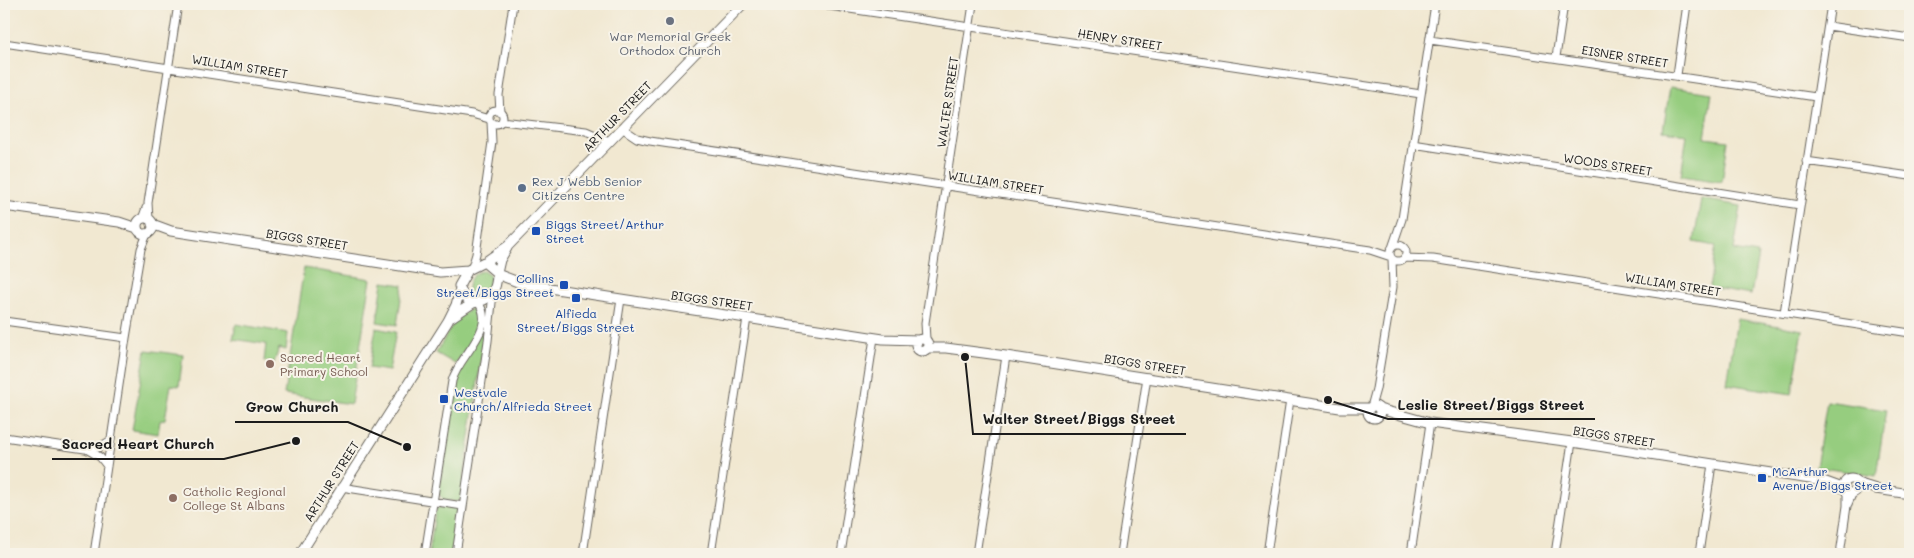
<svg xmlns="http://www.w3.org/2000/svg" width="1914" height="558" font-family="Mali,sans-serif">
<style>
.green{fill:#96cd7f;stroke:#59744e}
.lines{fill:none;stroke-linecap:round;stroke-linejoin:round}
.minor-casing{stroke:#67635b;stroke-width:9}
.tertiary-casing{stroke:#67635b;stroke-width:11}
.minor{stroke:#fff;stroke-width:7}
.tertiary{stroke:#fff;stroke-width:9}
.worship-dot{fill:#6b7280;stroke:#f7f3e8;stroke-width:2}
.service-dot{fill:#5c6f8a;stroke:#f7f3e8;stroke-width:2}
.transit-dot{fill:#1a4fb4;stroke:#f7f3e8;stroke-width:2}
.education-dot{fill:#8d6e63;stroke:#f7f3e8;stroke-width:2}
.labels{text-anchor:middle;dominant-baseline:central;stroke-width:4;stroke-linejoin:round;paint-order:stroke}
.worship-label{font-size:12px;fill:#5b616d;stroke:#f7f3e8}
.street-label{font-size:12px;fill:#1c1c1c;stroke:#f7f3e8}
.service-label{font-size:12px;fill:#4e5e75;stroke:#f7f3e8;text-anchor:start}
.transit-label{font-size:12px;fill:#164399;stroke:#f7f3e8;text-anchor:start}
.education-label{font-size:12px;fill:#785e54;stroke:#f7f3e8;text-anchor:start}
.leader{fill:none;stroke:#1c1c1c;stroke-width:2}
.callout-dot{fill:#1c1c1c;stroke:#f7f3e8;stroke-width:2}
.callout-label{font-size:14px;text-anchor:middle;font-weight:bold;fill:#1c1c1c;stroke:#f7f3e8;stroke-width:4;stroke-linejoin:round;paint-order:stroke}
</style>
<rect width="100%" height="100%" fill="#f7f3e8"/>
<filter id="ink" filterUnits="userSpaceOnUse"><feTurbulence type="fractalNoise" baseFrequency=".02" numOctaves="2"/><feDisplacementMap in="SourceGraphic" scale="10" xChannelSelector="R" yChannelSelector="G"/><feConvolveMatrix kernelMatrix="1 2 1 2 8 2 1 2 1" color-interpolation-filters="sRGB"/></filter>
<filter id="wash" filterUnits="userSpaceOnUse"><feTurbulence type="fractalNoise" baseFrequency=".0096" numOctaves="4" result="noise"/><feDisplacementMap in="SourceGraphic" scale="20" xChannelSelector="R" yChannelSelector="G"/><feGaussianBlur stdDeviation="1.12" result="paint"/><feColorMatrix in="noise" values="0 0 0 0 0 0 0 0 0 0 0 0 0 0 0 0 0 1.4 0 .05"/><feComposite in="paint" operator="in"/></filter>
<g filter="url(#wash)">
<rect width="100%" height="100%" fill="#f1e8d1"/>
<path class="green" d="M1670 87 1712 93 1705 138 1728 141 1722 182 1681 176 1687 134 1663 131Z
M1701 199 1741 206 1734 250 1758 254 1751 295 1709 288 1716 246 1694 242Z
M304 268 371 279 351 404 284 394Z
M483 271 490 276C491 285 485 295 474 296L468 291C467 281 473 272 483 271Z
M383 282 403 285 397 325 377 322Z
M472 308 478 309C488 327 466 351 455 364L436 353C448 334 451 321 472 308Z
M488 311 461 499 458 502 444 500 438 493 457 375Z
M1737 319 1803 330 1792 394 1727 384Z
M236 324 288 333 286 350 279 348 274 363 264 361 266 344 233 339Z
M376 328 396 332 389 371 369 368Z
M146 350 183 355 179 386 171 385 165 419 160 421 158 434 132 430Z
M1827 401 1886 410 1876 476 1816 467Z
M443 506 458 508 459 511 452 554H429L435 513 437 508Z"/>
</g>
<g filter="url(#ink)">
<g class="lines">
<g class="minor-casing">
<path id="minor" d="M816 4 1421 94
M1828 26 1910 38
M1430 40 1816 97
M4 43 472 114 489 119
M1556 57 1564 4
M1677 75 1687 4
M489 117a7 7 0 1 1 14 0a7 7 0 1 1-14 0Z
M500 112 499 95 513 4
M502 121 586 131 609 141
M622 128 637 138 650 141 1370 250 1391 257
M1413 144 1800 205
M1806 161 1910 176
M142 219 146 208
M149 220 148 203 178 4
M1390 253a8 8 0 1 1 16 0a8 8 0 1 1-16 0Z
M1392 248 1402 219 1435 4
M1404 258 1433 259 1910 333
M472 267 476 254 492 142 491 122
M1784 313 1831 4
M4 321 126 338
M926 339 925 323 973 4
M1371 407 1376 389 1393 287 1392 259
M4 437 85 449 98 448 111 440
M88 450 100 457 107 466
M341 487 463 506
M1848 504 1853 492
M94 554 126 338 141 249 147 234
M425 554 452 381C458 356 498 329 478 302
M456 554 488 341 493 293
M583 554 621 299
M711 554 747 318
M841 554 874 338
M976 554 1006 356
M1120 554 1147 377
M1267 554 1290 400
M1411 554 1430 423
M1555 554 1572 442
M1699 554 1712 464
M1840 554 1847 506V491"/>
</g>
<g class="tertiary-casing">
<path id="tertiary" d="M4 206 119 222 137 228
M137 226a8 8 0 1 1 16 0a8 8 0 1 1-16 0Z
M152 224 171 231 440 272 468 270
M484 262 497 273C497 290 491 301 473 303L465 298 459 286 468 270Z
M485 262 508 246 743 4
M497 273 500 260 507 248
M497 274 523 284 883 339 918 340
M452 317 473 303
M916 345a6 6 0 1 1 12 0a6 6 0 1 1-12 0Z
M927 348H946L1006 356 1340 408H1370
M1368 412a6 6 0 1 1 12 0a6 6 0 1 1-12 0Z
M1379 409 1430 423 1572 442 1823 481 1845 489
M1844 486a7 7 0 1 1 14 0a7 7 0 1 1-14 0Z
M1857 483 1876 489 1910 494
M300 554 448 321 456 305 460 289"/>
</g>
<use href="#minor" class="minor"/>
<use href="#tertiary" class="tertiary"/>
</g>
</g>
<circle class="worship-dot" cx="670" cy="21" r="5"/>
<circle class="service-dot" cx="522" cy="188" r="5"/>
<g class="transit-dot">
<rect x="531" y="226" width="10" height="10" rx="2.5"/>
<rect x="559" y="280" width="10" height="10" rx="2.5"/>
<rect x="571" y="293" width="10" height="10" rx="2.5"/>
<rect x="439" y="394" width="10" height="10" rx="2.5"/>
<rect x="1757" y="473" width="10" height="10" rx="2.5"/>
</g>
<g class="education-dot">
<circle cx="270" cy="364" r="5"/>
<circle cx="173" cy="498" r="5"/>
</g>
<g class="labels">
<g class="worship-label">
<text x="670" y="36">War Memorial Greek<tspan x="670" dy="14">Orthodox Church</tspan></text>
</g>
<g class="street-label">
<text transform="translate(1120 39) rotate(9)">HENRY STREET</text>
<text transform="translate(1625 56) rotate(9)">EISNER STREET</text>
<text transform="translate(240 66) rotate(9)">WILLIAM STREET</text>
<text transform="translate(947 102) rotate(-82)">WALTER STREET</text>
<text transform="translate(617 116) rotate(-46)">ARTHUR STREET</text>
<text transform="translate(1608 164) rotate(9)">WOODS STREET</text>
<text transform="translate(996 182) rotate(9)">WILLIAM STREET</text>
<text transform="translate(307 239) rotate(9)">BIGGS STREET</text>
<text transform="translate(1673 284) rotate(9)">WILLIAM STREET</text>
<text transform="translate(712 300) rotate(8)">BIGGS STREET</text>
<text transform="translate(1145 364) rotate(9)">BIGGS STREET</text>
<text transform="translate(1614 436) rotate(9)">BIGGS STREET</text>
<text transform="translate(331 481) rotate(-58)">ARTHUR STREET</text>
</g>
<g class="service-label">
<text x="532" y="181">Rex J Webb Senior<tspan x="532" dy="14">Citizens Centre</tspan></text>
</g>
<g class="transit-label">
<text x="546" y="224">Biggs Street/Arthur<tspan x="546" dy="14">Street</tspan></text>
<text x="554" y="278" text-anchor="end">Collins<tspan x="554" dy="14">Street/Biggs Street</tspan></text>
<text x="576" y="313" text-anchor="middle">Alfieda<tspan x="576" dy="14">Street/Biggs Street</tspan></text>
<text x="454" y="392">Westvale<tspan x="454" dy="14">Church/Alfrieda Street</tspan></text>
<text x="1772" y="471">McArthur<tspan x="1772" dy="14">Avenue/Biggs Street</tspan></text>
</g>
<g class="education-label">
<text x="280" y="357">Sacred Heart<tspan x="280" dy="14">Primary School</tspan></text>
<text x="183" y="491">Catholic Regional<tspan x="183" dy="14">College St Albans</tspan></text>
</g>
</g>
<path class="leader" d="M1328 400L1388 419H1595M407 447L348 422H235M965 357L973 434H1186M296 441L224 459H52"/>
<g class="callout-dot">
<circle cx="1328" cy="400" r="5"/>
<circle cx="407" cy="447" r="5"/>
<circle cx="965" cy="357" r="5"/>
<circle cx="296" cy="441" r="5"/>
</g>
<g class="callout-label">
<text x="1491" y="410">Leslie Street/Biggs Street</text>
<text x="292" y="412">Grow Church</text>
<text x="1079" y="424">Walter Street/Biggs Street</text>
<text x="138" y="449">Sacred Heart Church</text>
</g>
<rect width="1914" height="558" fill="none" stroke="#f7f3e8" stroke-width="20"/>
</svg>
